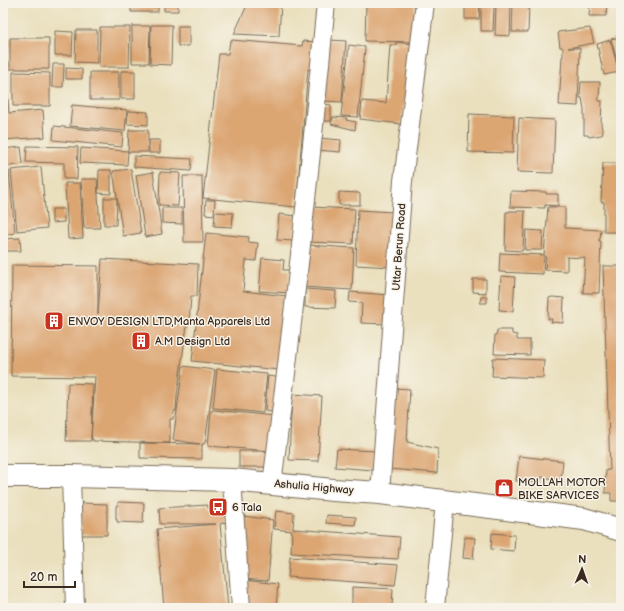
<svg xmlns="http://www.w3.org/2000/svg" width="624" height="611" font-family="'Balsamiq Sans',sans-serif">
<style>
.building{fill:#dca673}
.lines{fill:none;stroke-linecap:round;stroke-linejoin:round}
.minor-casing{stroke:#786a56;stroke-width:20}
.highway-casing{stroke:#786a56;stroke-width:24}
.minor{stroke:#fff;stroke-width:18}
.highway{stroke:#fff;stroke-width:22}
.labels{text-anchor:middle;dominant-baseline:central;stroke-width:3;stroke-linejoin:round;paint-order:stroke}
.street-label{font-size:11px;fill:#3b2a1e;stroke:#f7f3e8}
.poi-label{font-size:11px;fill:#3b2a1e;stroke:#f7f3e8;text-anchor:start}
</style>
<rect width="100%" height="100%" fill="#f7f3e8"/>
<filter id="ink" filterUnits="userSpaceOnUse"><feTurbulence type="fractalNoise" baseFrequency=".025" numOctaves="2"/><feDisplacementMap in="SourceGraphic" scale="8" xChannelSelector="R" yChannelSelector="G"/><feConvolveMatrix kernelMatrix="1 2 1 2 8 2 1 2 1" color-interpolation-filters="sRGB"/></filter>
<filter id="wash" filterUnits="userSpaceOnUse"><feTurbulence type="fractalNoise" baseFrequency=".012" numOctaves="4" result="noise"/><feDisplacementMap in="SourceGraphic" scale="16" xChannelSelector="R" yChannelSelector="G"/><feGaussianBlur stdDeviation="0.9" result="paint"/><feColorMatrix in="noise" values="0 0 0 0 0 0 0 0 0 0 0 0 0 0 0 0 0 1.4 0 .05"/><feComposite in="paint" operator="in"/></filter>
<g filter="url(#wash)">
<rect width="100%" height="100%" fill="#eae0be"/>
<g id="blocks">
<path class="building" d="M131 3H158V12H131Z
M164 3H178V11H164Z
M248 3H281L279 36 234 34Z
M366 3H415L414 42 365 41Z
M465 3H480L479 19H465Z
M496 3H511L510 36 495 35Z
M513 3H529L528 32H512Z
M590 3H607L606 16H589Z
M481 6H494L493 31H481Z
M151 25H172L171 65 150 64Z
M132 26H150L149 63H132Z
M178 26H189V46H178Z
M100 27H130L129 67H99Z
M590 28 594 43 568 48H580L578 106 559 105 562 57H563V49L562 47H560L558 32Z
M76 30H97V63L75 62Z
M55 31 73 32 72 55H55Z
M621 37V71L620 72 611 39Z
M10 38H49V69H10Z
M232 40 302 46 303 41 317 42 314 69H308L296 207 203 198 219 54H228L230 41H232Z
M329 40 346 41 342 102 324 101Z
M610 40 619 72 604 75 597 44Z
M396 42 413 44 401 124 360 119 362 101 386 103 390 45H396Z
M349 45 365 47V48L358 117 341 116Z
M3 48H4L9 113 43 110 45 137 3 140Z
M53 64H64L63 87H52Z
M66 68 82 69V79H66Z
M121 71H135V99H121Z
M13 72 50 73V106H13Z
M90 72H119V100H90Z
M581 82H600L599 99H597L598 101H602L601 124 603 134 601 135 589 137 588 135H584V109L582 98H580Z
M321 104 331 105V121H320Z
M72 105 127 110 125 131 70 126Z
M128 111 148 112V125L127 124Z
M469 114 514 116 513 153 468 152Z
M333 117 347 118 346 120 356 122 355 130 331 124Z
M519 118 555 120 553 173 517 172Z
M54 126 123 133 122 147 53 140Z
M129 130H148V152H128Z
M318 138 341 140 340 152 316 150Z
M149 140H160V153H149Z
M27 146 78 147 77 179H64V163L26 162Z
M21 147 23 164 3 167V149Z
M81 148 128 151 127 165 80 163Z
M134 156 192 159 191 171 134 167Z
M603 163H621V232H604V202H601Z
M41 167 47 228 17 231 11 170Z
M131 169 141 233 123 236 113 171Z
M99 170H111V194L98 193Z
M3 171H9L15 233 3 235Z
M153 172 162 234 145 237 136 175Z
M160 172 180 173 178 206 159 205Z
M183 176H202L203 242H184Z
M81 179H97L100 228H84Z
M65 183H80L83 238 68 239Z
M511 191 546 192V194H558V206L545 205V208L510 207Z
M339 192 359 193V194H360V205H339Z
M104 198H117L116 225H104Z
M206 200H215L214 215 205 214Z
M310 207 355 209 353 244 309 242Z
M548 207H565V228L601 230 600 239H599V241H601L599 293H583L585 258 566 257 567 258V271L545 270 546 256H544L543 274 499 272 500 253 544 255Z
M162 208H182V224L162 223Z
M52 209H64V222L52 223Z
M358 210 394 212 392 267 356 265Z
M509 211H525L523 250 522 251 505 250 506 212H509Z
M215 212 233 213 232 227 214 226Z
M279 214 296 216 294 241 277 240Z
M526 230 543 231 542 250H525Z
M206 233 249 237 248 242 258 243 256 261 246 260 243 291 287 296 279 370 192 361Z
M20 238 21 251H3V239Z
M306 245 354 248 352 290 303 287Z
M262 258 284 260 283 270H290L288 293 259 291Z
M102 259 198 264 197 296H191L189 325H187L177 395 176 411H174L173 419H170V441L169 443 93 441V439H91L95 377 11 376 12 265 98 266V314Z
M603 266H621V501H611V493H605L606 470H610Z
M501 276 515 277 513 311 499 310Z
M473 279H486V293L473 292Z
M305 289 336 291 335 308 305 307Z
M350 292 390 295 388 324 361 323 362 303 349 302Z
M481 297H487V303H480Z
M552 297 564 298 563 323 551 322 552 319H548L549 298Z
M497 330H512V334L517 335V340H530V355L494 354 495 334H497Z
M493 358 544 360 543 378 492 376Z
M183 366 215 370 205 443 204 444H202V459L140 458V443L200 444 173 440Z
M217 369 267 374 263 413 213 408Z
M268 376 283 378 280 413 265 411Z
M68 383 93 384 91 441H66Z
M393 388 410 389 407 442 438 449 437 473 389 469Z
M292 394 322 396 318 461 289 460Z
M212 410 276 416 273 467H239V451H271L208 446 211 411Z
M337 449 375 451 373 470 335 467Z
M519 456 563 461 561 480 541 477 540 483 516 481Z
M118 502 144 503 143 523 117 522V519H116V506H118Z
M81 503 107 504V535H81Z
M208 505V508L223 509V512H225L226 522 220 524 228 608H164L157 529 216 524H160L159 508Z
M276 511 294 513 293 529 400 537 398 559 291 553 292 531 274 529Z
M327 515 356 517 355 525 326 523Z
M243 516 273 520 268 581 242 579Z
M492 533 515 535 514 551 491 549Z
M465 537 475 538 473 559 463 558Z
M290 557 398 565 395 585 288 577Z
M244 580 278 584 276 608H245Z
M352 587 393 589 392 606 352 604Z"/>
</g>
</g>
<g filter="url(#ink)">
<use href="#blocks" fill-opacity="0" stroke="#786a56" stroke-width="1"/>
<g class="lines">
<g class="minor-casing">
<path id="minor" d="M71 476 75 608
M232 480 241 608
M272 484C293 324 311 164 326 3
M380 493 403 181 425 3
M435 608 445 501"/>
</g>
<g class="highway-casing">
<path id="highway" d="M3 476H71L232 480 333 490 380 493 584 519 621 530"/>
</g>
<use href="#minor" class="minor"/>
<use href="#highway" class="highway"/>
</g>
</g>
<defs>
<g id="building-square" transform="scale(1)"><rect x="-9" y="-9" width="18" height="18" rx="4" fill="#c8321e" stroke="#f7f3e8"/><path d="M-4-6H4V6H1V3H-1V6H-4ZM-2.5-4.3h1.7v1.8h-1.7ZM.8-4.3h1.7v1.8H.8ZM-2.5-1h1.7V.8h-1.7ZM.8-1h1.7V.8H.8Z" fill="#fff"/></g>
<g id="shop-square" transform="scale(1)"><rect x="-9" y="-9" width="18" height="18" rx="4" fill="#c8321e" stroke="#f7f3e8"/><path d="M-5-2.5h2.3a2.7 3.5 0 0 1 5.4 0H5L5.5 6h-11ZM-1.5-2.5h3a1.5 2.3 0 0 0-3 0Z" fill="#fff"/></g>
<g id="bus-square" transform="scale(1)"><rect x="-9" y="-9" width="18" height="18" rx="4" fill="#c8321e" stroke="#f7f3e8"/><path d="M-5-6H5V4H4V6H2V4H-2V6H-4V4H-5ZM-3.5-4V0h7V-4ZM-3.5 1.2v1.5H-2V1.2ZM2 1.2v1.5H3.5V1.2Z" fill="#fff"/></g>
</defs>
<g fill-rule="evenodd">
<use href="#building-square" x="54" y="321"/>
<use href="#building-square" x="141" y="341"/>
<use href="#shop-square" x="504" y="488"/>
<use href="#bus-square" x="218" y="507"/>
</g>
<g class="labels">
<g class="street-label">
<text transform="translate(399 247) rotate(-86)">Uttar Berun Road</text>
<text transform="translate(314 487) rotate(5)">Ashulia Highway</text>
</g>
<g class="poi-label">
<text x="68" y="321">ENVOY DESIGN LTD,Manta Apparels Ltd</text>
<text x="155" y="341">A.M Design Ltd</text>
<text x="518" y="482">MOLLAH MOTOR<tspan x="518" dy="13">BIKE SARVICES</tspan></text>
<text x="232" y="507">6 Tala</text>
</g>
</g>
<rect width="624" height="611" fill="none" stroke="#f7f3e8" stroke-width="16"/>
<g transform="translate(582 569) rotate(2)" stroke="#f7f3e8" stroke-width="3" paint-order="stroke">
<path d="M0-3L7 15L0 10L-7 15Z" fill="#3b2a1e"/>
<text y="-6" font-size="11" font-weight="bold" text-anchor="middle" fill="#3b2a1e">N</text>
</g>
<path d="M24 581v6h51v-6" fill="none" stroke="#3b2a1e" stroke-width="2"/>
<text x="30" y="581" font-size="12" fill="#3b2a1e" stroke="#f7f3e8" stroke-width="3" paint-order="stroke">20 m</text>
</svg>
